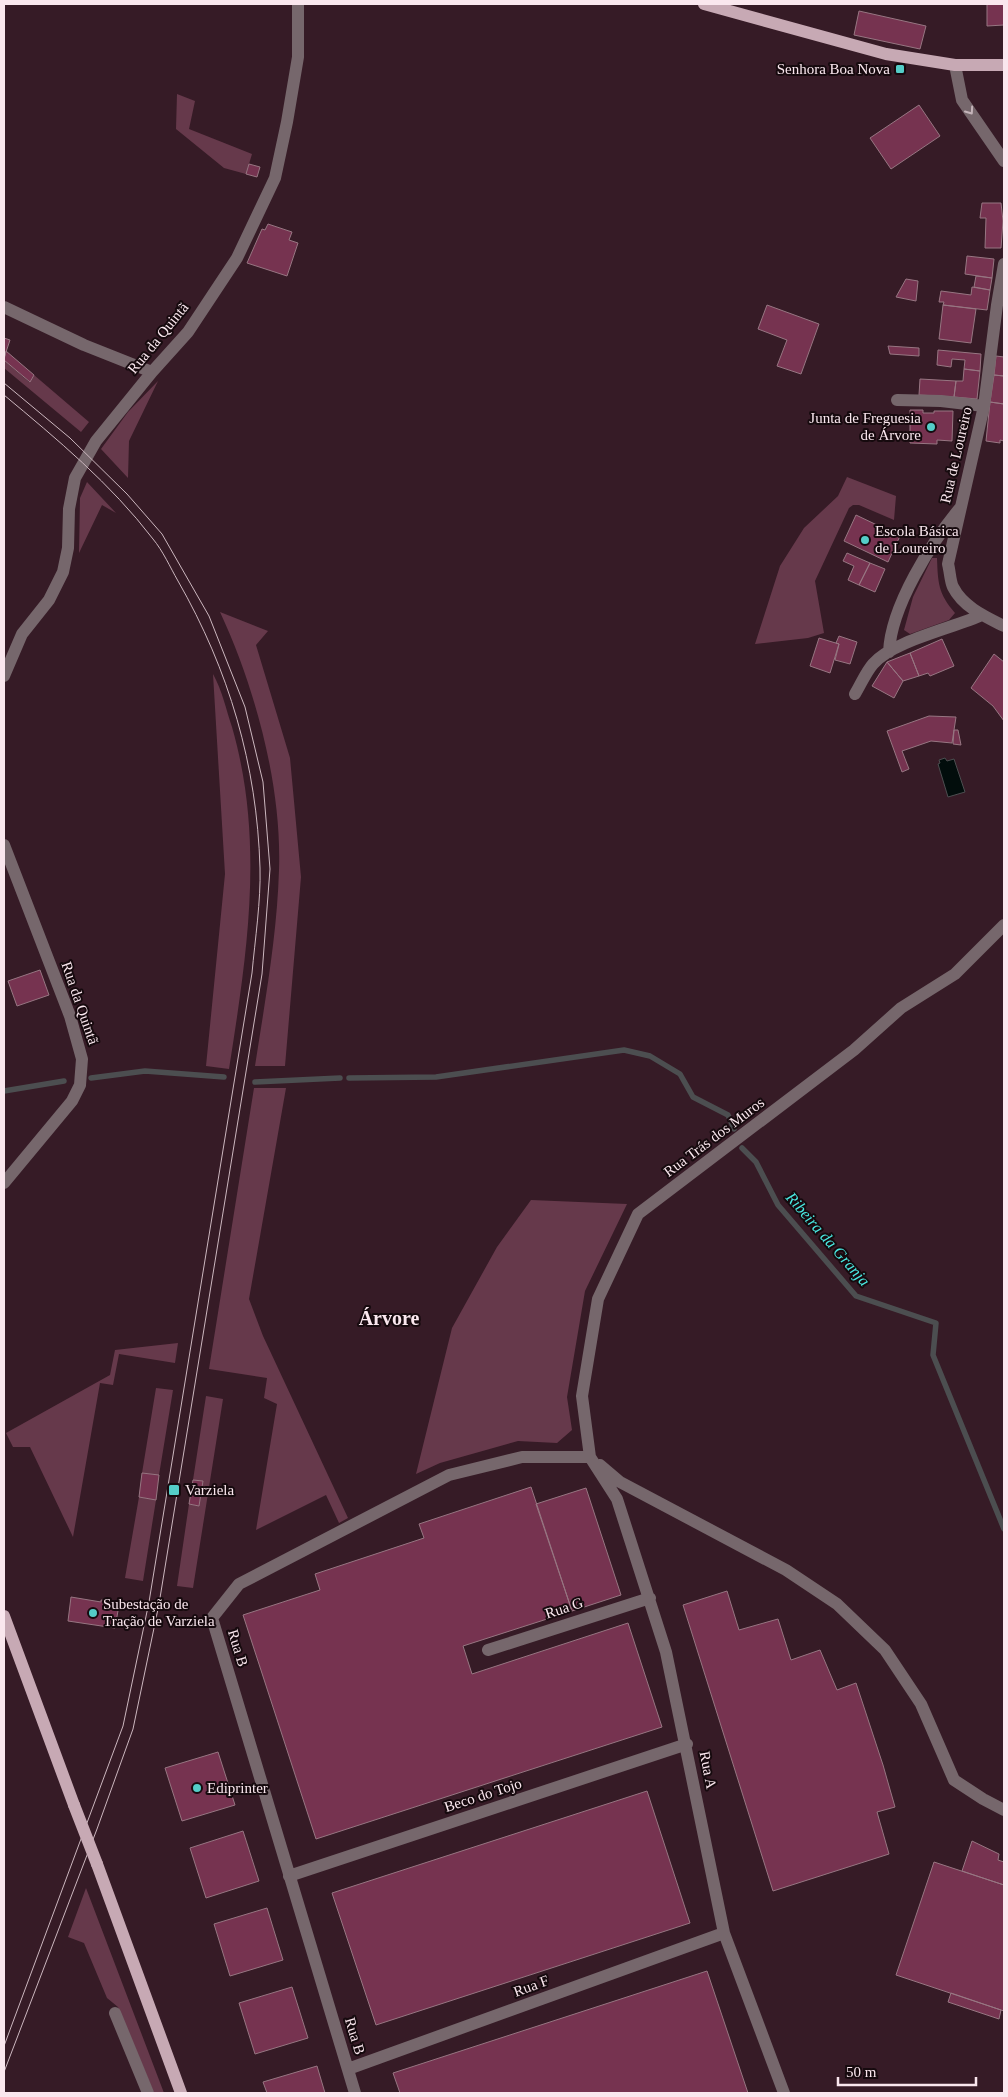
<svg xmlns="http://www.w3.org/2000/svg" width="1008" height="2097" font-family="'Times New Roman',serif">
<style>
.green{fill:#66394b}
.water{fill:#020d0c;stroke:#4c4e50}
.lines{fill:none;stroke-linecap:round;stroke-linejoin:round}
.stream{stroke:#4c4e50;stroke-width:5.5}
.building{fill:#763350;stroke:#977682}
.minor{stroke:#76676c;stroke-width:12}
.major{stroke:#c7a9b4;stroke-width:12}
.tram{stroke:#ccb7bf;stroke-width:1}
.major-bridge{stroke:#c7a9b4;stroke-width:12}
.oneway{stroke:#c5b4ba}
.poi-dot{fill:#54cdc8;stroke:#160a0e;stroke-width:2}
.labels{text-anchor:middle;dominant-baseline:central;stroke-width:4;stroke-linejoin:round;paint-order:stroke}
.poi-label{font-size:15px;fill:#fae7ee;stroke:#160a0e;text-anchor:start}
.street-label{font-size:15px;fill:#fae7ee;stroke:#160a0e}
.water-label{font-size:16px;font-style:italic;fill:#49e8e1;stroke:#160a0e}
.district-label{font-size:20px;font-weight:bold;fill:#fae7ee;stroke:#160a0e}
</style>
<rect width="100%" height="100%" fill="#361b26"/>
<path class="green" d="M177 94 195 101 189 129 252 154 246 174 224 168 176 129Z
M4 360 29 382 34 375 89 422 81 432 4 368Z
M158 381 129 441 128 478 101 449 128 412Z
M847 477 896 496 894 520 859 505H853L849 508 815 581 824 633 808 638 755 644 780 566 804 528 838 496Z
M87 482 116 513 102 505 79 553 80 498Z
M932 558H937C938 583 938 593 955 613L949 620 910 634 904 630 913 597Z
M220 612 268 631 256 645 290 758 301 877 285 1066H255C265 1001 277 936 279 870 282 786 255 687 220 612Z
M213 674C222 690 226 709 232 727 265 842 247 954 229 1069L206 1066 225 874Z
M254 1088H286L249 1299 263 1336 348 1518 339 1523 326 1495 256 1530 277 1404 264 1398 267 1378 209 1369Z
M531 1200 627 1204 585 1291 567 1397 572 1430 557 1443 518 1441 440 1463 416 1474 452 1328 497 1247Z
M178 1343 175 1363 119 1354 113 1385 100 1383 73 1537 30 1447H13L6 1433 110 1375 115 1350Z
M156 1388 173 1390 159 1475 142 1473Z
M206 1396 223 1399 193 1588 177 1586 189 1504 199 1506 203 1481 193 1480Z
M139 1497 156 1500 143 1581 125 1578Z
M86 1888 164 2093H154L118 2007 107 1998 84 1943 68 1937Z"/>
<path class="water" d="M945 758 947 761 954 759 965 792 948 797 938 764 940 763 939 760Z"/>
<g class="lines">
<path class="stream" d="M91 1078 145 1071 224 1077
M349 1078 436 1077 624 1050 650 1056 680 1074 693 1097 728 1115 734 1129
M255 1082 340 1078
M4 1091 64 1081
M742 1148 756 1162 778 1205 856 1296 936 1323 933 1355 1004 1529"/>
</g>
<path class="building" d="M987 4H1004V25L987 26Z
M859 11 926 26 920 49 854 35Z
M919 105 940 136 891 169 870 138Z
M249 164 260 167 257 177 246 174Z
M982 203H1001L1003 221 1001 248H985L986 218H980Z
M268 224 292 232 289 240 298 243 287 276 247 263 262 229 265 230Z
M967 256 994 259 992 278 965 274Z
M976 276 992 278 990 290 974 287Z
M906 279 918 281 916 301 896 297Z
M972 287 990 290 987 310 943 305 944 302H939L941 291 971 295Z
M767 305 819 324 801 374 777 366 787 340 758 329Z
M943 305 976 309 971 343 939 339Z
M4 338 10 340 4 358Z
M888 346 919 348V356L890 354Z
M938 350 981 354 980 371 964 369 965 360 952 359 951 367 937 365Z
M6 351 34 375 30 382 4 360Z
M996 356 1004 357V376L994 375Z
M964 369 980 371 977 399 954 397 956 381H963Z
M994 375 1004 376V404L990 402Z
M920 379 956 381 954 397 919 395Z
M990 402 1004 404V441L1000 440V443L986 441Z
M910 410H923V413H934V411H953L952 441 937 440V444L910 443Z
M856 515 900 536 888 562 844 541Z
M847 553 870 563 859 585 848 580 854 566 843 561Z
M870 563 885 569 875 592 859 585Z
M839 636 857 642 850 664 835 660 839 644 836 643Z
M819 638 839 644 830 673 810 666Z
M942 639 954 666 930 676 928 673 919 676 910 653Z
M910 653 919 676 903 681 887 662Z
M994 654 1004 662V721L993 706 971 688Z
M887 662 903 681 894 698 872 686Z
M929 716 956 717 952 743 931 741 902 751 909 769 902 772 887 731Z
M954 730H958L961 745 953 744Z
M40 970 49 995 17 1006 8 981Z
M142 1473 159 1475 156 1500 139 1497Z
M193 1480 203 1481 199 1506 189 1504Z
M531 1487 572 1611 463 1646 472 1674 628 1623 662 1727 316 1839 243 1615 320 1590 315 1574 424 1538 419 1524Z
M586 1488 621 1595 572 1611 536 1504Z
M727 1591 739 1630 778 1619 791 1660 820 1650 837 1690 856 1683 883 1765 895 1807 877 1812 889 1854 773 1891 683 1605Z
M71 1597 101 1602V1600L112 1601V1604L119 1605 115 1628 68 1621Z
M218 1752 235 1805 182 1821 165 1768Z
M647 1791 690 1923 376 2025 332 1893Z
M243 1831 259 1881 206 1898 190 1848Z
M972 1841 999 1854 998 1860 1004 1862V1885L962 1871Z
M934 1862 1004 1885V2011L896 1975Z
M267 1908 283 1960 230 1976 214 1924Z
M707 1971 748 2093H400L393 2073Z
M292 1987 308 2038 255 2054 239 2003Z
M951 1993 1001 2010 999 2019 948 2002Z
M317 2066 325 2093H267L263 2082Z"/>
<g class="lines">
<path class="minor" d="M955 65 962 100 1004 161
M1004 264 997 305 984 406 948 564C950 571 950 581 953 587 963 607 986 617 1004 626
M4 307 84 345 152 372
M897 400 941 401 984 406
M889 652C891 606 931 543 960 508
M4 676 22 634 49 600 63 572 68 548 69 509 75 478 96 441 152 372 188 332 237 258 275 178 287 122 298 57V4
M855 694C861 684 866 672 873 664 893 641 953 628 982 615
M4 845 70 1016 82 1059 80 1085 72 1101 4 1183
M600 1465 620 1482 786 1570 837 1604 885 1650 921 1704 954 1780 983 1799 1004 1810
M488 1650 650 1598
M289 1876 687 1744
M115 2013 148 2093
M348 2069 724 1933
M355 2093 212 1618 239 1584 449 1475 522 1457H590
M784 2093 724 1933 666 1652 617 1499 590 1457 582 1396 598 1299 638 1214 854 1050 901 1008 955 974 1004 925"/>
<path class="major" d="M704 4 886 54 955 65H1004
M4 1616 74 1805
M97 1864 181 2093"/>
<path class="tram" d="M4 383 70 438 127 494 162 534 209 616 245 707 263 782 270 869 262 974 159 1604 133 1729 97 1829 4 2072
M4 395C57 439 111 484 153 539 163 551 170 567 178 581 229 670 257 765 260 868 261 900 255 940 252 973L149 1602 123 1726 4 2046"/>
<path class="major-bridge" d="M74 1805 97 1864"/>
</g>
<defs><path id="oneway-chevron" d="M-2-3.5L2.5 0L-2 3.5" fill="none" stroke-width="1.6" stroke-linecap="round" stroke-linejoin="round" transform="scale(1.25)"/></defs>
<use class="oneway" href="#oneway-chevron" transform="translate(970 111) rotate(55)"/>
<g class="poi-dot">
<rect x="895" y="64" width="10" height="10" rx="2.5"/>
<circle cx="931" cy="427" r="5"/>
<circle cx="865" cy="540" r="5"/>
<rect x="168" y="1484" width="12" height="12" rx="2.5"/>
<circle cx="93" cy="1613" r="5"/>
<circle cx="197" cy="1788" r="5"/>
</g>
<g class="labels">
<g class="poi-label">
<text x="890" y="69" text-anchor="end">Senhora Boa Nova</text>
<text x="921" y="418" text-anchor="end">Junta de Freguesia<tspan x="921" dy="17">de Árvore</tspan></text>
<text x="875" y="531">Escola Básica<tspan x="875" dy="17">de Loureiro</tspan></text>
<text x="185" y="1490">Varziela</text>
<text x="103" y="1604">Subestação de<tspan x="103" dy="17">Tração de Varziela</tspan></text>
<text x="207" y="1788">Ediprinter</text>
</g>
<g class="street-label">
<text transform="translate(158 338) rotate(-51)">Rua da Quintã</text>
<text transform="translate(956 455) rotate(-77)">Rua de Loureiro</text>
<text transform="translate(80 1003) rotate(71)">Rua da Quintã</text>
<text transform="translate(714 1137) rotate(-37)">Rua Trás dos Muros</text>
<text transform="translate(564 1608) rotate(-18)">Rua G</text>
<text transform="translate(238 1648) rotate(73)">Rua B</text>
<text transform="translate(708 1770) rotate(79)">Rua A</text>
<text transform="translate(483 1795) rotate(-18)">Beco do Tojo</text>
<text transform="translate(531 1986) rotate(-20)">Rua F</text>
<text transform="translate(355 2036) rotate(73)">Rua B</text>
</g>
<g class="water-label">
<text transform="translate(828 1239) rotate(49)">Ribeira da Granja</text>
</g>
<g class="district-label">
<text x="389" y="1318">Árvore</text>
</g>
</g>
<rect width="1008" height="2097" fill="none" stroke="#fae7ee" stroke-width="10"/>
<path d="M838 2077v8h138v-8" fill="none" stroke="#fae7ee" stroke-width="2.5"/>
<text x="846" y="2077" font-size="15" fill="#fae7ee" stroke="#160a0e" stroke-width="4" paint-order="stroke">50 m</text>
</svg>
